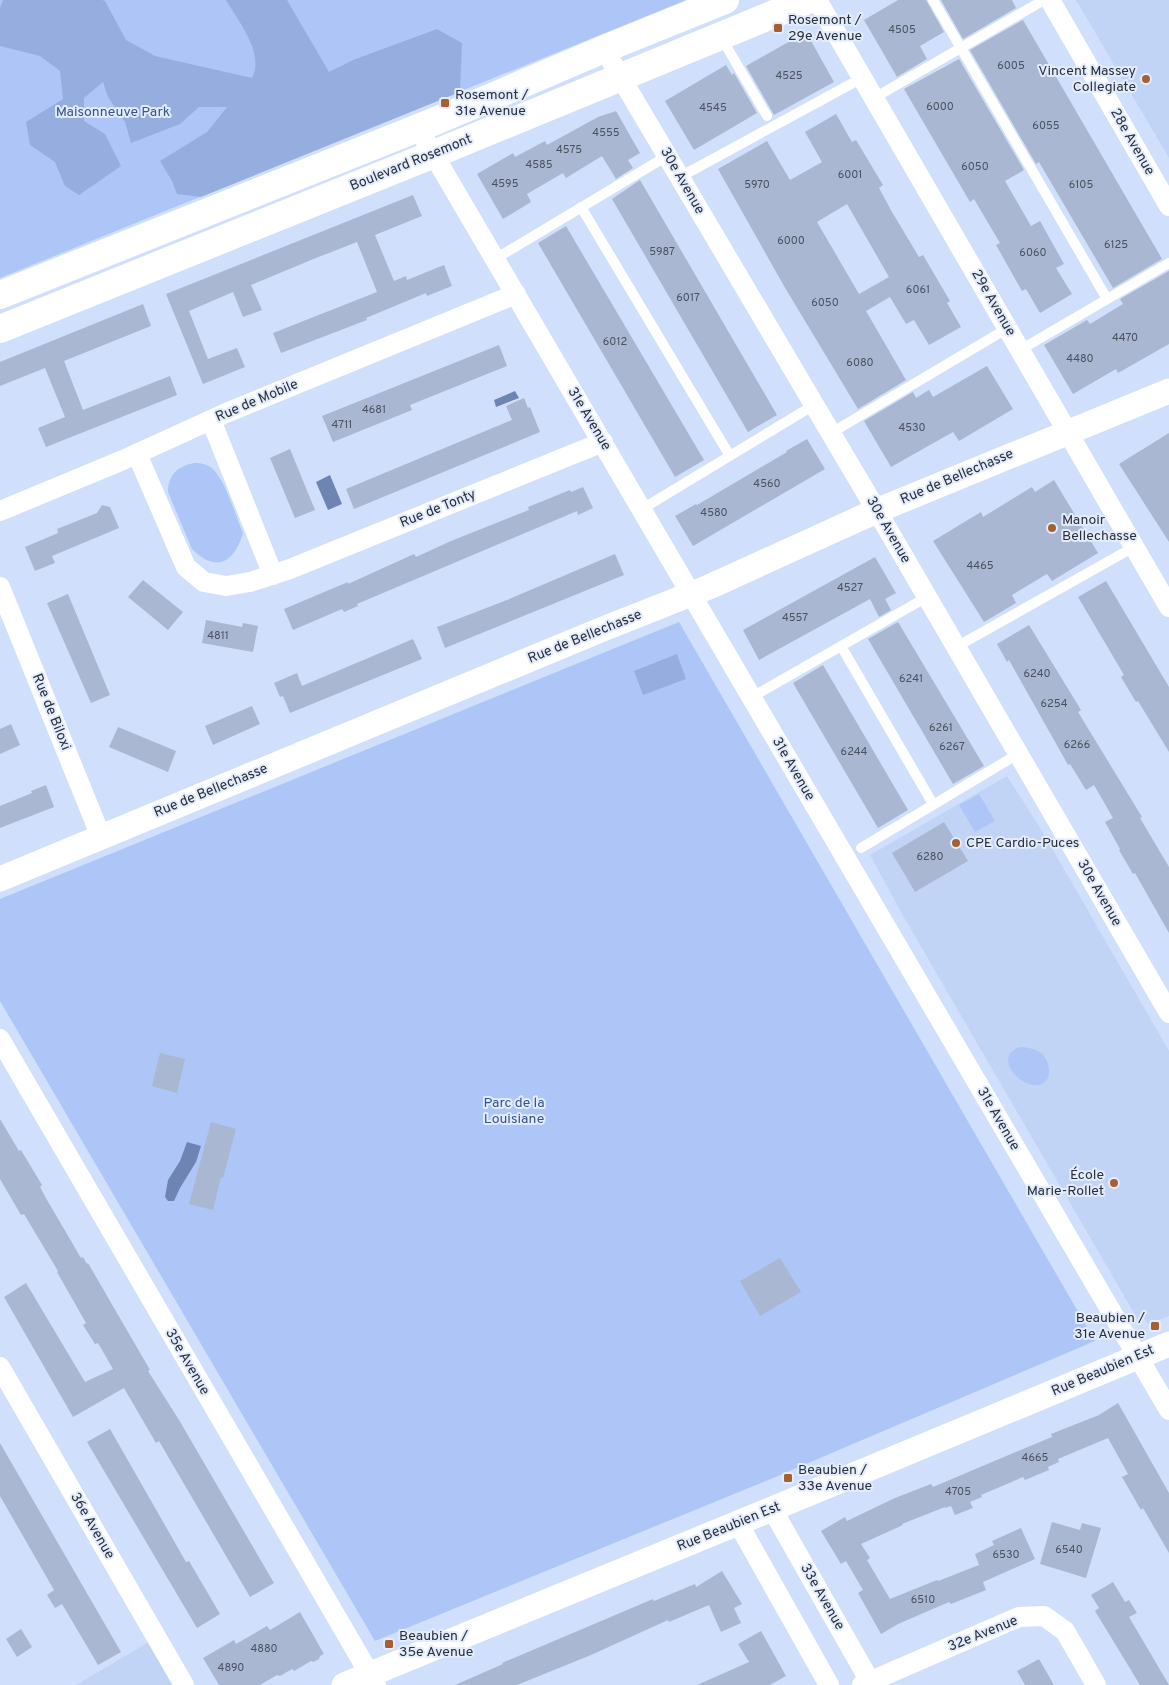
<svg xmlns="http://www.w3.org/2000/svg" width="1169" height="1685" font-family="Overpass,sans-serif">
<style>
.built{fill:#c2d4f6}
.green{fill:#adc6f7}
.forest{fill:#96aedf}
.water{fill:#6e84b2}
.building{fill:#a9b7d2;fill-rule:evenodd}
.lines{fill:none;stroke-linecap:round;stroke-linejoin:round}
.service{stroke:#fff;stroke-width:10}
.minor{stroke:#fff;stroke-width:20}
.tertiary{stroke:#fff;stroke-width:25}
.secondary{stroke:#fff;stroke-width:28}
.poi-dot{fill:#a46030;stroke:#e3ecfd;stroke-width:2}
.labels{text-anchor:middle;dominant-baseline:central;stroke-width:4;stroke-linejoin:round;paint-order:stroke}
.number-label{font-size:11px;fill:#4a5260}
.poi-label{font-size:14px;fill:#2a303a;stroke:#e3ecfd;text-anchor:start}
.park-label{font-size:14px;fill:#36528f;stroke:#e3ecfd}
.street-label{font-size:14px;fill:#2a303a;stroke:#e3ecfd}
</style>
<rect width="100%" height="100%" fill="#d0dffb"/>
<path class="built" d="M1076 0H1169V158Z
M1007 776 1042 831 1169 1051V1316L1148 1324 1144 1318 1138 1320 902 914 870 855Z
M154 1639 178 1685H76Z"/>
<path class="green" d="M0 0H686L0 278Z
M194 463C201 463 207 464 213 469 225 480 236 517 243 533 234 563 216 573 192 549L168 492C168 475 178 466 194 463Z
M679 622 1095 1341 773 1478 375 1641 0 1001V899Z
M979 794 995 821 975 832 959 805Z
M1020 1047C1028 1047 1036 1049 1042 1054 1049 1061 1054 1078 1042 1084 1022 1092 991 1056 1020 1047Z"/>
<path class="forest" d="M3 0H102L105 1 126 40 155 56 252 78C265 53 238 21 226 0H287L329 72 353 60 437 29 462 43 460 92 201 197 177 194 172 181 160 161 207 132 227 107H199L180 124 131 143 125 122 108 97 103 82 84 98V121L105 134 121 166 79 195 65 186 55 162 30 145 26 122 63 99 60 71 40 56 0 46V8Z
M677 654 686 679 643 695 634 671Z"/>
<path class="water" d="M515 391 519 398 496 407 494 400Z
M330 475 342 504 328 510 316 482Z
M187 1142 201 1146 196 1162 180 1188 174 1201H168L165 1197 168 1180 180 1161Z"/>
<path class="building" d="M898 0H926L944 32 920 46 927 59 897 77 864 20Z
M941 0H1012L1016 8 963 39Z
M1023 20 1162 259 1113 288 1039 162 1036 164 970 50Z
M806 32 834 82 774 115 746 66Z
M959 59 1024 170 1005 181 1031 226 1040 221 1064 264 1056 268 1072 294 1040 313 1026 289 1022 291 996 245 1000 243 974 199 970 202 904 89Z
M726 65 732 75 734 73 757 113 694 150 665 101Z
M616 111 640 153 628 160 633 168 616 179 602 156 566 178 563 173 527 194 531 202 503 219 477 174 513 153 515 157 545 141 547 145 598 117Z
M836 114 852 142 856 140 883 185 879 188 892 212 919 257 923 255 950 301 947 303 961 327 929 345 914 320 906 324 890 297 866 311 906 380 858 409 784 286 718 169 767 141 790 180 822 162 805 132ZM847 204 889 277 859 294 817 222Z
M640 180 777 415 748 432 612 199Z
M413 195 422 216 375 235 394 281 406 276 407 280 444 265 452 286 427 296 426 293 366 318 367 320 281 353 273 333 377 292 357 242 311 260 251 285 262 310 243 317 233 292 189 311 208 359 237 348 245 367 203 384 166 294Z
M566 226 704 460 675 477 538 243Z
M1169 271V344L1118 373 1116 369 1073 394 1044 345 1087 320 1090 324 1123 304 1120 299Z
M143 304 151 326 64 361 83 410 170 376 177 395 46 447 38 428 65 417 45 368 0 386V362Z
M499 345 507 366 410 405 412 410 333 442 322 416Z
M987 366 1013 409 959 441 953 432 891 467 864 421 913 392 916 398 929 390 933 397Z
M524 398 528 408 530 407 540 432 354 509 346 489 512 420 506 406Z
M1169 433V542L1119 464Z
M807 439 825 469 693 546 675 516 696 504 697 505 787 452 786 451Z
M290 449 315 510 295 518 270 458Z
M1054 480 1098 553 1052 581 1047 574 1012 595 1016 603 984 622 933 541 981 512 983 517 1032 487 1035 492Z
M583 487 593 508 578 515 577 511 357 604 358 606 344 612 342 609 293 630 284 609 348 582V584L414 554 416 557 451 541 529 510 528 507 570 490 571 492Z
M102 505 110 507 119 528 52 556 55 563 35 571 25 547 58 533 57 529 97 513Z
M615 554 624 575 445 648 437 627 507 600Z
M875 557 896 593 885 599 891 610 879 617 870 599 759 660 743 630Z
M143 580 183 612 168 630 128 597Z
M1106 581 1169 687V752L1138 701 1136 702 1121 677 1124 675 1078 597Z
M68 594 110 695 91 703 47 603Z
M206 620 242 627 243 623 258 626 253 652 202 643Z
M898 622 984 766 953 784 868 639Z
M1029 625 1081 710 1078 712 1142 817 1140 818 1169 867V933L1135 873 1133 874 1119 850 1120 849 1105 822 1113 818 1094 785 1086 790 1070 764 1068 765 1009 660 1007 662 997 644Z
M413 639 422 659 290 713 283 696 280 697 274 683 297 673 302 686Z
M823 665 908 810 878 828 793 683Z
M252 706 260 724 213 745 205 726Z
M11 724 20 745 0 754V729Z
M118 727 176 751 168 772 109 747Z
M46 785 54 807 0 828V806L32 793 31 791Z
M944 822 968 861 915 892 892 853Z
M160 1053 185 1059 177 1093 152 1086Z
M0 1119 19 1151 21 1150 42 1185 40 1187 47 1200 81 1258 83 1257 87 1264 88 1263 150 1370 148 1371 179 1420 274 1583 250 1597 159 1441 156 1443 124 1388 73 1417 4 1297 26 1283 85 1382 113 1369 98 1343 95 1344 83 1325 86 1323 57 1272 58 1271 24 1214 21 1215 0 1179Z
M211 1122 236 1129 223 1178 221 1177 213 1210 189 1204Z
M780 1258 801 1292 760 1316 740 1281Z
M1118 1403 1169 1493V1553L1143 1508 1141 1510 1122 1477 1128 1474 1108 1438 1058 1459 1059 1462 1048 1467 1049 1470 1025 1480 1023 1477 981 1495 982 1497 970 1502 973 1508 955 1515 951 1506 945 1508V1507L902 1524 903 1525 861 1544 870 1558 867 1560 890 1599 937 1580 938 1581 979 1565 975 1554 994 1545 992 1541 1021 1528 1035 1559 983 1582 986 1590 951 1604 949 1602 898 1624 881 1634 858 1593 863 1590 846 1561 841 1564 821 1531 845 1517 847 1521 895 1498 931 1484 933 1487 1023 1449 1052 1437 1051 1434 1099 1415Z
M110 1429 186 1562 189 1561 220 1614 197 1628 87 1442Z
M0 1443 121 1652 98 1665 62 1604 55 1608 47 1595 54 1590 0 1496Z
M1052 1522 1080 1530 1082 1523 1101 1528 1086 1578 1040 1564Z
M722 1571 742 1604 734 1608 741 1623 721 1632 709 1605 669 1622 668 1620 591 1655 517 1685H455L503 1664 502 1663 653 1599 654 1601 695 1584 696 1587Z
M1113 1582 1125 1602 1129 1600 1137 1613 1129 1617 1169 1685H1140L1095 1611 1099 1608 1091 1595Z
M300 1612 324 1654 320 1656 319 1659 313 1662 311 1661 294 1671 292 1669 280 1676 277 1675 260 1685H219L203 1658 234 1640 236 1644 267 1626 270 1630Z
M21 1629 32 1647 17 1657 6 1639Z
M761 1631 786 1676 770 1685H697L749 1662 738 1644Z
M1039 1659 1054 1685H1025L1017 1671Z"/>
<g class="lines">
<path class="service" d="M933 0 1107 299
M721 37 767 116
M874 98 1044 0
M680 177 862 78
M581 207 730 456
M495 259 667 156
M1020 350 1169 263
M831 433 1008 328
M642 509 814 405
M841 646 933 804
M956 647 1134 547
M752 697 927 597
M861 848 1018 754"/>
<path class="minor" d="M817 0 1169 607
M1050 0 1169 206
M604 49 894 540 1169 1013
M418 128 1169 1410
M211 420 273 575
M137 454 186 567 204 582 226 586 250 582 290 569 603 442
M0 511 123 460 226 413 516 294
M0 587 101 837
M0 1039 376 1685
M0 1367 184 1685
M772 1509 872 1685
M738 1523 829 1685
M862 1685 1019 1617 1044 1616 1065 1631 1096 1685"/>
<path class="tertiary" d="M0 879 603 629 709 587 876 511 1169 391
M344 1685 772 1509 1169 1344"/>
<path class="secondary" d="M0 295 438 120 604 49 725 0
M0 329 434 154 808 0"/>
</g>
<g class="poi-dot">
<rect x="773" y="23" width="10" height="10" rx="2.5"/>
<circle cx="1146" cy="79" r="5"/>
<rect x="440" y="98" width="10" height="10" rx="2.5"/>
<circle cx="1052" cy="528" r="5"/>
<circle cx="956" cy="843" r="5"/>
<circle cx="1114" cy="1183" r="5"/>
<rect x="1150" y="1321" width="10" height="10" rx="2.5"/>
<rect x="783" y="1473" width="10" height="10" rx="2.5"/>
<rect x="384" y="1639" width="10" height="10" rx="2.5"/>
</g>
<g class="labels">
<g class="number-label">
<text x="902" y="30">4505</text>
<text x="1011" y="66">6005</text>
<text x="789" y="76">4525</text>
<text x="940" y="107">6000</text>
<text x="713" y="108">4545</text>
<text x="1046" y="126">6055</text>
<text x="606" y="133">4555</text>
<text x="569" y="150">4575</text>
<text x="539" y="165">4585</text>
<text x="975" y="167">6050</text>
<text x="850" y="175">6001</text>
<text x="505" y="184">4595</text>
<text x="757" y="185">5970</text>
<text x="1081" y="185">6105</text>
<text x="791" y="241">6000</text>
<text x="1116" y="245">6125</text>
<text x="662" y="252">5987</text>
<text x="1033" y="253">6060</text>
<text x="918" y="290">6061</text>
<text x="688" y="298">6017</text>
<text x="825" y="303">6050</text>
<text x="1125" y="338">4470</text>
<text x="615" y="342">6012</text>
<text x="1080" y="359">4480</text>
<text x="860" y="363">6080</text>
<text x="374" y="410">4681</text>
<text x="342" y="425">4711</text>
<text x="912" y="428">4530</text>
<text x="767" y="484">4560</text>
<text x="714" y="513">4580</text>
<text x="980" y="566">4465</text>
<text x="850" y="588">4527</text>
<text x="795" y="618">4557</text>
<text x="218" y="636">4811</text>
<text x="1037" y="674">6240</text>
<text x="911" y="679">6241</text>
<text x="1054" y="704">6254</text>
<text x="941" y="728">6261</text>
<text x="1077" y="745">6266</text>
<text x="952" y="747">6267</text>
<text x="854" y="752">6244</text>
<text x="930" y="857">6280</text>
<text x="1035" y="1458">4665</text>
<text x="958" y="1492">4705</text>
<text x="1069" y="1550">6540</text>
<text x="1006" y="1555">6530</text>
<text x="923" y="1600">6510</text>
<text x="264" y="1649">4880</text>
<text x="231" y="1668">4890</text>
</g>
<g class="poi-label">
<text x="788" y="20">Rosemont /<tspan x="788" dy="16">29e Avenue</tspan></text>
<text x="1136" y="71" text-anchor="end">Vincent Massey<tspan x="1136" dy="16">Collegiate</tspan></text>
<text x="455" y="95">Rosemont /<tspan x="455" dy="16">31e Avenue</tspan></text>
<text x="1062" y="520">Manoir<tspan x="1062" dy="16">Bellechasse</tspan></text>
<text x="966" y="843">CPE Cardio-Puces</text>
<text x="1104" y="1175" text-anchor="end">École<tspan x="1104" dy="16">Marie-Rollet</tspan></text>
<text x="1145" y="1318" text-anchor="end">Beaubien /<tspan x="1145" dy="16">31e Avenue</tspan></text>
<text x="798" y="1470">Beaubien /<tspan x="798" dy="16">33e Avenue</tspan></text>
<text x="399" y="1636">Beaubien /<tspan x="399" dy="16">35e Avenue</tspan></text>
</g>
<g class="park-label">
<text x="113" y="112">Maisonneuve Park</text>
<text x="514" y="1103">Parc de la<tspan x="514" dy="16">Louisiane</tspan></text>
</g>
<g class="street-label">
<text transform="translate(1132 142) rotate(60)">28e Avenue</text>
<text transform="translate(411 163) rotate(-22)">Boulevard Rosemont</text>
<text transform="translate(682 181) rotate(60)">30e Avenue</text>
<text transform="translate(993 303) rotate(60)">29e Avenue</text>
<text transform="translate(257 401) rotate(-23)">Rue de Mobile</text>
<text transform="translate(589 419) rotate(59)">31e Avenue</text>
<text transform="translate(957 477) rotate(-23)">Rue de Bellechasse</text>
<text transform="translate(438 509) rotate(-22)">Rue de Tonty</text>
<text transform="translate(888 530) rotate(60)">30e Avenue</text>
<text transform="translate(585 637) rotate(-22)">Rue de Bellechasse</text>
<text transform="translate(51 712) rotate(68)">Rue de Biloxi</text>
<text transform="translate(793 769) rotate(60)">31e Avenue</text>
<text transform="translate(211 791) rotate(-22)">Rue de Bellechasse</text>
<text transform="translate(1099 893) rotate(60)">30e Avenue</text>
<text transform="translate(998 1119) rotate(60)">31e Avenue</text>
<text transform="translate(187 1362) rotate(60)">35e Avenue</text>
<text transform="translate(1103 1371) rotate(-23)">Rue Beaubien Est</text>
<text transform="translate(92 1526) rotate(60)">36e Avenue</text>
<text transform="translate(729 1527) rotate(-22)">Rue Beaubien Est</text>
<text transform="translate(822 1597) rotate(60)">33e Avenue</text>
<text transform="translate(983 1634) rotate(-22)">32e Avenue</text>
</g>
</g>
</svg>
